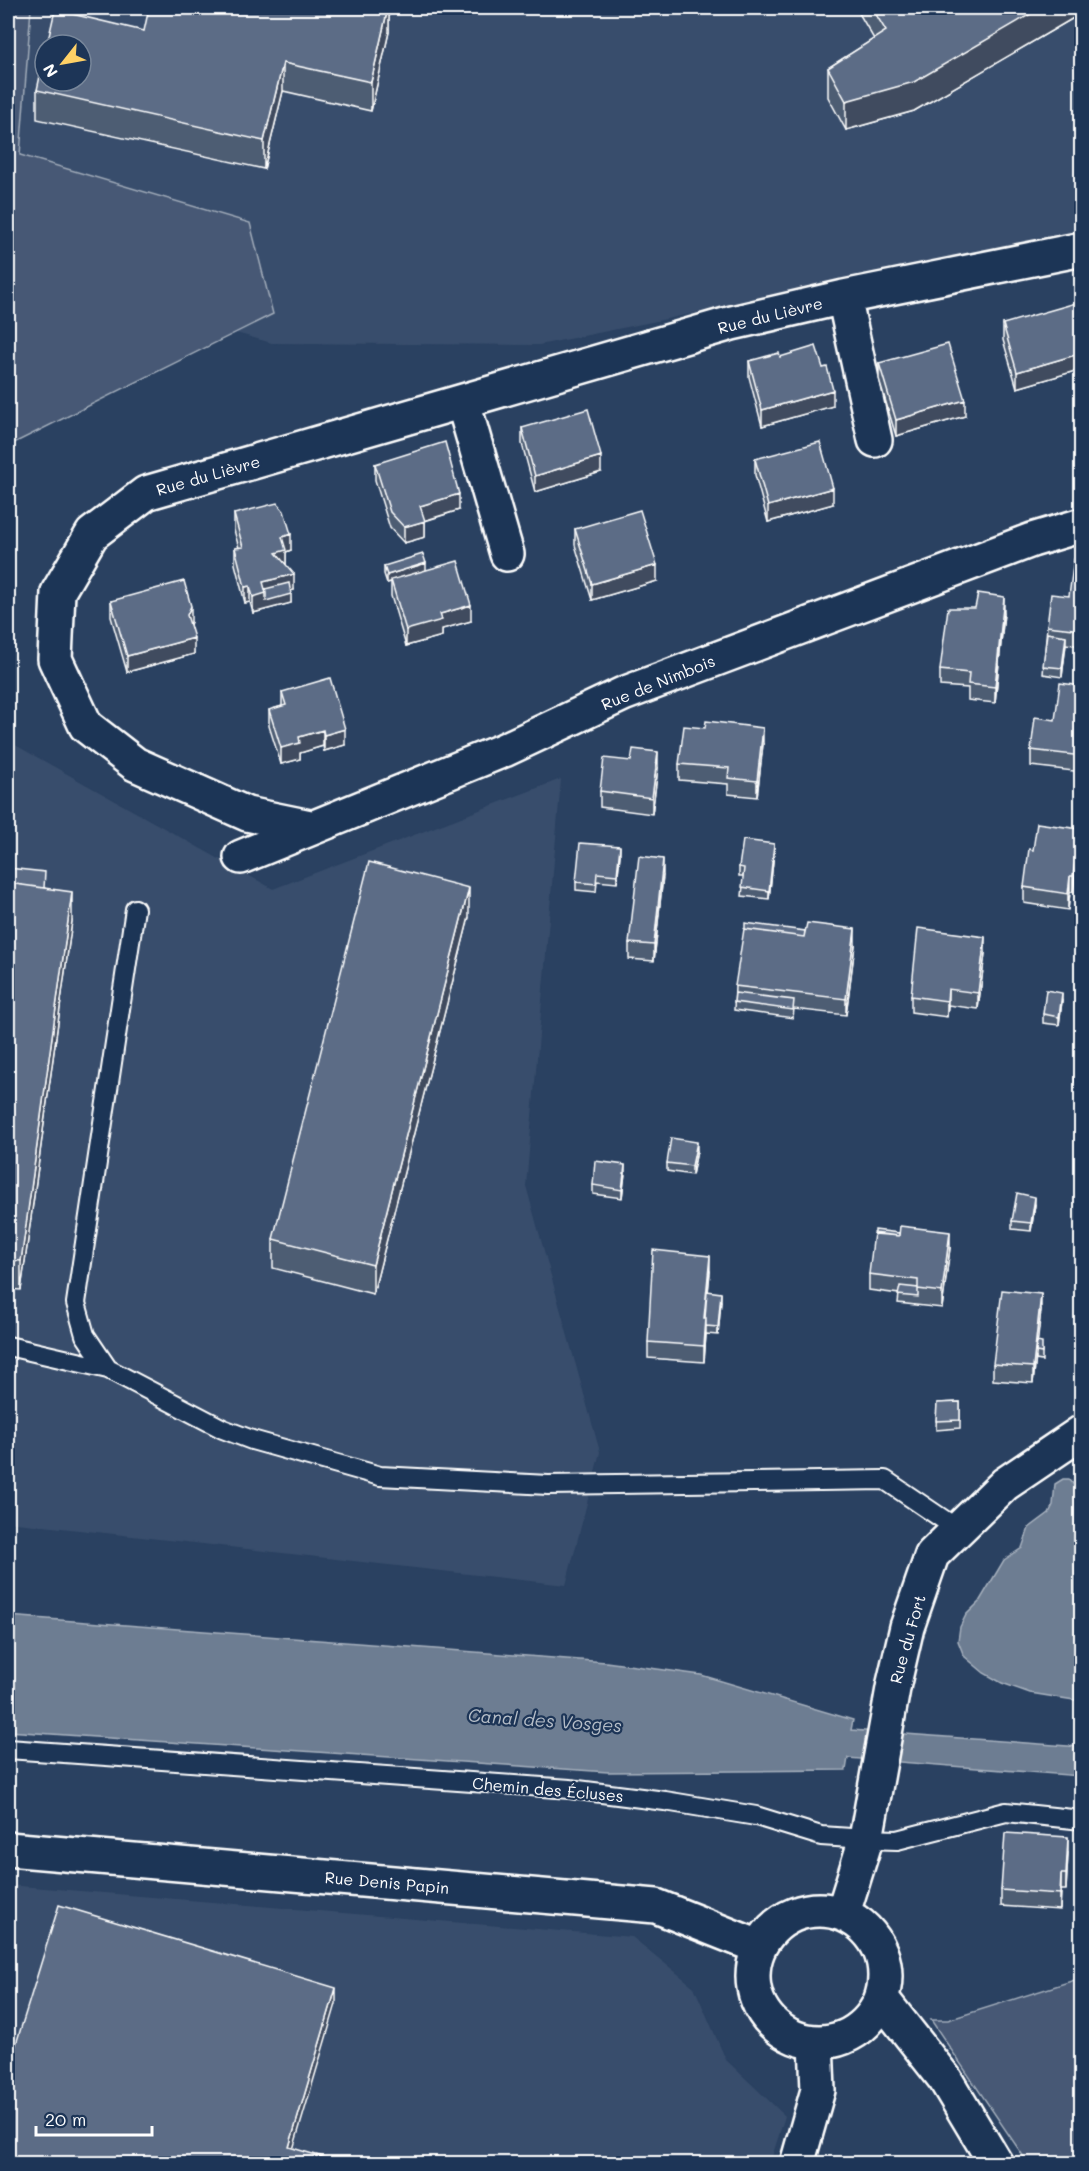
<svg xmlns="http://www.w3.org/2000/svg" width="1089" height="2171" font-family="Mali,sans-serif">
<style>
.built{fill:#394e6c;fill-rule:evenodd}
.green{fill:#465975;stroke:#a2acba;stroke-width:1.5}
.water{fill:#6d7d92;stroke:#a7b1be;stroke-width:1.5}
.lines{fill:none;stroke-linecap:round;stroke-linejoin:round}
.lane-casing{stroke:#fff;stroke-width:22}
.street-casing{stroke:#fff;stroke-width:38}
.lane{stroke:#1d3557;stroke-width:18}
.street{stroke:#1d3557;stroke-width:33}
.wall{fill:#4e5d73;stroke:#fff;stroke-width:1.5}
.shaded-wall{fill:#404c5e;stroke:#fff;stroke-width:1.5}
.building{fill:#5b6c86;stroke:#fff;stroke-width:1.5}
.labels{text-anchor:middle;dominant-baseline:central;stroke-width:4.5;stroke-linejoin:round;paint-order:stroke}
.street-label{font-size:16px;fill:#fff;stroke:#1d3557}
.water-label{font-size:18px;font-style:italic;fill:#b6bec8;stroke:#1d3557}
</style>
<rect width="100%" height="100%" fill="#2a4161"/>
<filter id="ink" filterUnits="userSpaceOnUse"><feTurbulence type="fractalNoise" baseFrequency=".0167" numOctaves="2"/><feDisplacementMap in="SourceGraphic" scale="12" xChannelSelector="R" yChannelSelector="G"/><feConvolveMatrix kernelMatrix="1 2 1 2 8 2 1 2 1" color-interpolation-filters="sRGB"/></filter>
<g filter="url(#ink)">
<path class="built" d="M8 8H1081V234L539 345 272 343 8 269ZM45 45H81V81H45Z
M8 741 273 889 561 779 526 1186 600 1452 566 1585 8 1522Z
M8 1885 632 1937 694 1987 726 2060 785 2116 770 2163H8Z"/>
<path class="green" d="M8 8H31L20 155 250 223 273 314 8 446Z
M1081 1978V2163H1028L931 2020H948Z"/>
<path class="water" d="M1063 1479H1069L1076 1487 1081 1489V1701L1030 1693 1002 1683 984 1673 964 1656 958 1641 960 1627 966 1615 979 1602 1004 1560 1022 1548 1029 1528 1049 1513 1053 1505 1055 1484Z
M8 1616 606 1662 701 1675 853 1720 851 1730 1081 1747V1776L848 1758 846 1770 608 1772 8 1731Z"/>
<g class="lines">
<g class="lane-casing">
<path id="lane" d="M135 909 76 1303 85 1335 108 1369 223 1429 252 1440 380 1476 548 1485 885 1480 959 1530
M8 1346 108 1369
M8 1749 570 1789 665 1801 756 1816 821 1836 866 1839 897 1840 1006 1812 1082 1820"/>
</g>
<g class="street-casing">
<path id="street" d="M844 297 875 440
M463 402 507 554
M310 827 247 814 135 764 86 726 55 659 58 592 92 534 146 493 732 323 844 297 1082 249
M241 857 504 750 623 694 1032 540 1082 525
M8 1849 656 1906 759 1947
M753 1976a66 66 0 1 1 132 0a66 66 0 1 1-132 0Z
M843 1913 866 1839 894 1683 907 1627 932 1555 1005 1484 1082 1432
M882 1999 945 2079 996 2164
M797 2164 818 2090 816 2043"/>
</g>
<use href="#lane" class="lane"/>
<use href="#street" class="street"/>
</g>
<path class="wall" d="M389 8V32L371 111 283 91 264 169 37 119V90L144 31Z
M856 8H1082V13L914 111 846 130 828 97V68L874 39Z
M1082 323V369L1017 388 1003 340V324Z
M780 357 833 406 762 426 749 377V361Z
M879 363 965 416 896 436 879 379Z
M522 428 601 472 535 492 522 444Z
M755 459 833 504 768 522 755 475Z
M375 464 459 510 425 521V537L404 543 390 528 375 480Z
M234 514 291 550 286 552V565L294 590 290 591 291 603 253 613 250 602 245 603 235 564V548H239L234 530Z
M575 529 657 581 592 600 575 545Z
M1082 560V646L1066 644 1062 677 1043 674 1047 626 1069 596Z
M384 566 426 570 471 621 442 629V636L406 646 391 596V582L387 583 384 574Z
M111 601 191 622 190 624 194 654 127 672 111 617Z
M1004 613 995 703 968 700V688L940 686V670Z
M1082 686V772L1031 766V750Z
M282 692 345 745 324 751 323 746 300 753V759L281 764 269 726V710L282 706Z
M763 744 757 797 728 794V784L679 780V764Z
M658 768 652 814 600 807V791Z
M1079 845 1073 892H1070L1068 910 1024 903V887L1033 850Z
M774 852 769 899 742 896 744 876H739V867Z
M620 855 617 883 597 881 596 892 576 890V882Z
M8 868 45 888 72 921 21 1290 8 1289Z
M663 875 654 961 629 959V943Z
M469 917 373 1294 273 1268V1239Z
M855 945 846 1015 794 1009 793 1018 734 1010 735 986Z
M985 953 978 1009 948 1005 947 1017 911 1012V996Z
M1062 1001 1059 1025 1043 1023V1014Z
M1082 1051V1083L1075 1082V1074Z
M697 1151 692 1175 667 1171V1163Z
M625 1173 622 1198 593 1194V1185Z
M1035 1205 1031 1231 1012 1229V1221Z
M950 1248 942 1308 898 1303 899 1294 869 1290V1274Z
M710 1272 708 1291 721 1301 718 1335 706 1334 704 1362 648 1358V1342Z
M1041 1310 1037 1342 1042 1351V1361L1036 1360V1357L1033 1383 993 1380V1364Z
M960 1402V1428L936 1430 937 1403Z
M1068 1853 1066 1890H1061L1060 1910 1001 1906V1890Z"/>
<path class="shaded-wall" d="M388 8H389V32L371 111V82Z
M1041 8H1082V13L914 111 846 130V101Z
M283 63V91L264 169V141Z
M1082 353V369L1017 388V372Z
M833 390V406L762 426V410Z
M965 400V416L896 436V420Z
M601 456V472L535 492V476Z
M833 488V504L768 522V506Z
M459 494V510L420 522V506Z
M425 521V537L404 543V527Z
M291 534V550L286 552V566L276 553 282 537Z
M426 563V571L387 583V575Z
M657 565V581L592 600V584Z
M294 574V590L266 597 291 594V603L253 613V597L263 582Z
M250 586V602L245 603V587Z
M1004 597V613L995 703V687Z
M471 605V621L442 629V636L406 646V630L440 614Z
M191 606V622L187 631V615Z
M1066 636V644L1062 677V668Z
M194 638V654L127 672V656Z
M763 728V744L757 797V781Z
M345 729V745L324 751V735Z
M323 730V746L300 753V759L281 764V748L299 737Z
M658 752V768L652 814V798Z
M1079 829V845L1073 892V876Z
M774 844V852L769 899V891Z
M620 846V855L617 883V875Z
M663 859V875L654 961V945Z
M1070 876V892L1068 910V894Z
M469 888V917L373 1294V1265Z
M72 892V921L21 1290V1261Z
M855 929V945L846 1015V999Z
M985 937V953L978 1009V993Z
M948 989V1005L947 1017V1001Z
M1062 993V1001L1059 1025V1017Z
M697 1142V1151L692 1175V1166Z
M625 1165V1173L622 1198V1190Z
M1035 1197V1205L1031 1231V1223Z
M950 1232V1248L942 1308V1292Z
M710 1256V1272L705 1326 704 1318Z
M721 1293V1301L718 1335V1327Z
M1041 1294V1310L1033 1383V1367Z
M706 1318V1334L704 1362V1346Z
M1068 1837V1853L1066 1890V1874Z
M1061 1874V1890L1060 1910V1894Z
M336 1988V2004L289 2163V2147Z"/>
<path class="building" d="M149 8H388L371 82 283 63 264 141 37 90 45 53V81H81V45H47L55 10 144 31Z
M872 8H1041L914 82 846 101 828 68 886 31Z
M1076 303 1082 323V353L1017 372 1003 324Z
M948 344 965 400 896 420 879 363Z
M816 346 823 368 827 367 833 390 762 410 749 361 779 353 780 357Z
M588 409 601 456 535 476 522 428Z
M445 442 459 494 420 506 425 521 404 527 390 512 375 464Z
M820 442 833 488 768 506 755 459Z
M277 503 284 511 291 534 282 537 286 550 276 553 294 574 263 582 266 593 253 597 250 586 245 587 235 548 243 547 234 514Z
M640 510 657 565 592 584 575 529Z
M423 554 426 563 387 575 384 566Z
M1074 559 1082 560V630L1047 626 1051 594 1069 596Z
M458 561 471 605 440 614 442 620 406 630 391 580Z
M184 581 191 606 187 615 194 638 127 656 111 601Z
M289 583 291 594 266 601V593L265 589Z
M978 593 1004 597 995 687 968 684 969 673 940 670 948 608H975Z
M1047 633 1066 636 1062 668 1043 666Z
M330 678 345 729 324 735 323 730 299 737 300 743 281 748 269 710 286 705 282 692Z
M1060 683 1082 686V756L1031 750 1035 717 1055 720Z
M706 721 763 728 757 781 728 778 729 768 679 764 684 726 705 728Z
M633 749 658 752 652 798 600 791 604 758 631 761Z
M1037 823 1079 829 1073 876H1070L1068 894 1024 887 1029 849 1033 850Z
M743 840 774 844 769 891 742 887 744 868 739 867Z
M580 843 620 846 617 875 597 873 596 884 576 882Z
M639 856 663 859 654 945 629 943Z
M369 862 469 888 373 1265 273 1239Z
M8 868 45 872 44 888 8 883Z
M8 883 72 892 21 1261 8 1260Z
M745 923 805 931 804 937 745 929Z
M807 923 855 929 846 999 735 986 744 929 804 937Z
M918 928 985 937 978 993 948 989 947 1001 911 996Z
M1046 990 1062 993 1059 1017 1043 1014Z
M735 993 794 1000 793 1010 734 1002Z
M1079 1051H1082V1075L1075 1074Z
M671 1138 697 1142 692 1166 667 1163Z
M595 1161 625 1165 622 1190 593 1185Z
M1017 1193 1035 1197 1031 1223 1012 1221Z
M900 1226 950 1232 942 1292 918 1289V1280L869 1274 874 1233 899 1236Z
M875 1230 899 1233V1236L875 1234Z
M653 1250 710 1256 704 1318H706L704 1346 648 1342Z
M900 1286 918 1288V1297L898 1295Z
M1002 1290 1041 1294 1033 1367 993 1364Z
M707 1291 721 1293 718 1327 706 1326V1318H705Z
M1037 1342 1042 1343V1353L1036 1352Z
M960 1402V1420L936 1421 937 1403Z
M1005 1833 1068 1837 1066 1874H1061L1060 1894 1001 1890Z
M59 1905 336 1988 289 2147 343 2163H8V2070Z"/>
</g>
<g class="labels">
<g class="street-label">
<text transform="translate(770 315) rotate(-14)">Rue du Lièvre</text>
<text transform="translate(208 475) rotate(-16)">Rue du Lièvre</text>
<text transform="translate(658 682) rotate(-22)">Rue de Nimbois</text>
<text transform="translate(907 1639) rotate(-74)">Rue du Fort</text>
<text transform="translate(548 1789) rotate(5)">Chemin des Écluses</text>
<text transform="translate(387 1882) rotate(5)">Rue Denis Papin</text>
</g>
<g class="water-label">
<text transform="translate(545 1720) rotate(4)">Canal des Vosges</text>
</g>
</g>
<rect width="1089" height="2171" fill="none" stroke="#1d3557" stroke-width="30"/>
<rect x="15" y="15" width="1059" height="2141" fill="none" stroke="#fff" stroke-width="2" filter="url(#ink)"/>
<g transform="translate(63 63) rotate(239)"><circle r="28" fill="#1d3557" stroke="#77869a" stroke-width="1.5"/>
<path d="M0-4.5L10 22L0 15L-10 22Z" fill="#ffd166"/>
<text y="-9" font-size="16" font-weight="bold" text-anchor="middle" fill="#ffffff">N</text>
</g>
<path d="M36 2126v9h116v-9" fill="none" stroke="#ffffff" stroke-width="3"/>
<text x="45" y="2126" font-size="18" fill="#ffffff" stroke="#1d3557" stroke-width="4.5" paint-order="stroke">20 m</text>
</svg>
